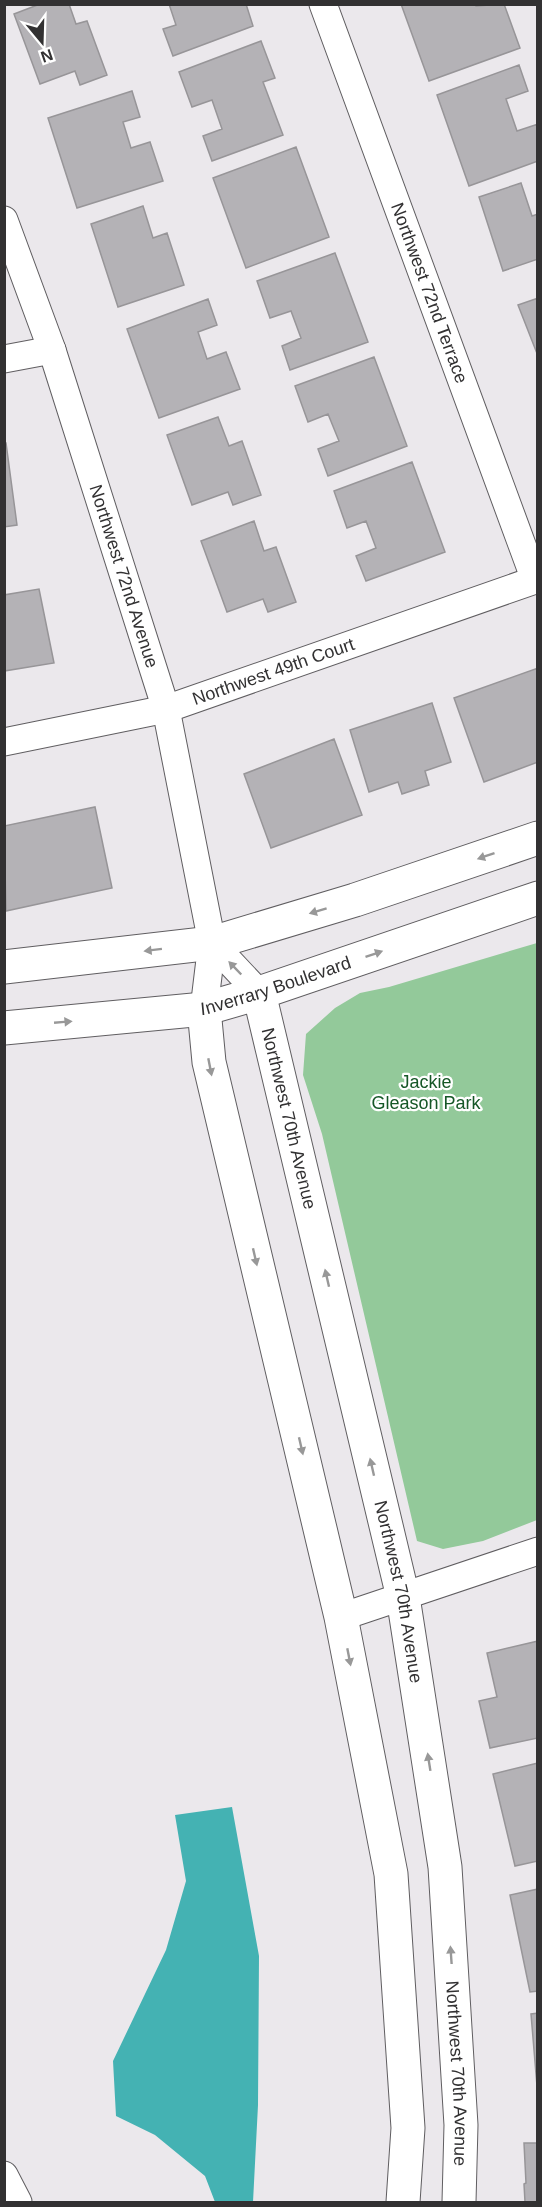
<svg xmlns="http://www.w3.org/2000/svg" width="542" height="2207" font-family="Helvetica,sans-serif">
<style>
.green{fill:#93c99a}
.water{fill:#44b2b3}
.building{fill:#b4b2b6;stroke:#979598;stroke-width:1.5}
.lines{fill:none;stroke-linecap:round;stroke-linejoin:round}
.minor-casing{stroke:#605e61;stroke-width:29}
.tertiary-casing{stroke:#605e61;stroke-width:35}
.minor{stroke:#fff;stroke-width:27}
.tertiary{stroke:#fff;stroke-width:33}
.oneway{fill:#989898}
.labels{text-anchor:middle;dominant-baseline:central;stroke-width:4.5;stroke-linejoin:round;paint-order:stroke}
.street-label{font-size:18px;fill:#323132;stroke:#fff}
.park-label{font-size:18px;fill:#155726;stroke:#fff}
</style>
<rect width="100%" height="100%" fill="#ebe8ec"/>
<path class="green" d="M537 943V1520L483 1541 443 1549 417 1541 322 1134 303 1075 306 1034 335 1008 360 993 389 987Z"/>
<path class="water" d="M232 1807 259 1956 258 2105 253 2202H215L205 2176 155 2135 116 2116 113 2061 166 1950 186 1881 175 1815Z"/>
<path class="building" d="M40 4H69L76 24 87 21 107 75 80 85 75 71 40 84 14 14Z
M169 4H246L253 26 173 56 163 29 176 25Z
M401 4H475L476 6 504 4 520 48 429 81Z
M261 41 275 78 263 82 283 135 212 161 203 136 222 129 212 100 192 107 179 72Z
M519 65 528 91 506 99 517 131 538 124V161L469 186 437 95Z
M132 91 140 117 123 122 131 148 150 142 163 181 77 208 48 118Z
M296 147 329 237 246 268 213 178Z
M521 183 532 216 538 214V259L503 271 479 197Z
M143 206 153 238 167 233 184 285 118 307 91 224Z
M335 253 368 342 290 370 282 346 301 338 291 311 270 318 257 281Z
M538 298V356L518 305Z
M208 299 217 325 198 332 207 359 226 352 240 389 159 418 127 329Z
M374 357 407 446 328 476 318 449 339 441 328 414 308 422 295 386Z
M218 417 229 446 242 441 261 495 233 505 228 492 192 505 167 435Z
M4 443H6L17 525 4 527Z
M412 462 445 552 366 581 356 556 376 548 366 521 347 528 334 491Z
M254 521 264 551 276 547 296 602 268 612 263 599 227 612 201 541Z
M39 589 54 663 4 671V595Z
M538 668V762L484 782 454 698Z
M432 703 451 762 425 771 429 785 402 794 398 782 369 792 350 730Z
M334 739 362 815 271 848 244 774Z
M95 807 112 888 6 911 4 826Z
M538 1641V1738L490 1748 479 1701 497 1697 487 1653Z
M538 1763V1861L515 1866 493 1774Z
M538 1889V1991L530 1992 510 1895Z
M538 2013V2098L531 2014Z
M524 2143H538V2202H525L524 2184 526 2183Z"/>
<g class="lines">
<g class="minor-casing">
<g id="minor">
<path id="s1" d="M323 4 535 580"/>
<path id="s2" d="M4 220 52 350 166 709 212 943 204 1009"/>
<path d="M4 359 52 350"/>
<path id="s3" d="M4 742 166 709 538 579"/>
<path d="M212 943 259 993"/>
<path d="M341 1617 538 1551"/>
<path d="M4 2175 18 2202"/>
</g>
</g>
<g class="tertiary-casing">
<g id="tertiary">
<path d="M4 967 212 943 355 900 538 838"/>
<path id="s4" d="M259 993 403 1597 445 1867 461 2125 459 2202"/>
<path d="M204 1009 209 1062 341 1617 391 1874 408 2128 403 2202"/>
<path id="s5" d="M4 1028 204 1009 259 993 538 898"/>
</g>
</g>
<use href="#minor" class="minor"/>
<use href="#tertiary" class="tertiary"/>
</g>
<defs><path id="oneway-solid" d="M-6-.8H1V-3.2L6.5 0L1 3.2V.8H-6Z" transform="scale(1.5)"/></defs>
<g class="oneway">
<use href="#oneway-solid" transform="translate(486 856) rotate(161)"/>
<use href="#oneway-solid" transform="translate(318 911) rotate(163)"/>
<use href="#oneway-solid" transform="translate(153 950) rotate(173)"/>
<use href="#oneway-solid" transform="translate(374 954) rotate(-19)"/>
<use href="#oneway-solid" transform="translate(235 968) rotate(-134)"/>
<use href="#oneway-solid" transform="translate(63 1022) rotate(-5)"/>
<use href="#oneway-solid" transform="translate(210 1067) rotate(79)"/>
<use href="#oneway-solid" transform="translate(255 1257) rotate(77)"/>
<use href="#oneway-solid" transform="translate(327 1278) rotate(-103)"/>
<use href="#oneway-solid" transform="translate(301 1446) rotate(77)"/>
<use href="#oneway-solid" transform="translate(372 1467) rotate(-103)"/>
<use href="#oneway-solid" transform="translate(349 1657) rotate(79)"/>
<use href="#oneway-solid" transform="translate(429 1762) rotate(-99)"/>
<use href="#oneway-solid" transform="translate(451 1955) rotate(-94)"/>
</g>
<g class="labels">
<g class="street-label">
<text stroke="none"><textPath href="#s1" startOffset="308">Northwest 72nd Terrace</textPath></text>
<text stroke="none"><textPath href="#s2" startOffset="376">Northwest 72nd Avenue</textPath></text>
<text stroke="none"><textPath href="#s3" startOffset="279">Northwest 49th Court</textPath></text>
<text stroke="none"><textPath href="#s5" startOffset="276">Inverrary Boulevard</textPath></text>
<text stroke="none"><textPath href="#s4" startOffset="129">Northwest 70th Avenue</textPath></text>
<text stroke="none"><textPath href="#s4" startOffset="615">Northwest 70th Avenue</textPath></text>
<text stroke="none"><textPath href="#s4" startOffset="1101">Northwest 70th Avenue</textPath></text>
</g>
<g class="park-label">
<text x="426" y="1082">Jackie<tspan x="426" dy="21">Gleason Park</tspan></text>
</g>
</g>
<rect width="542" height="2207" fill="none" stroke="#323132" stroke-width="12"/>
<g transform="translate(42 42) rotate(161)" stroke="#ffffff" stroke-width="4.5" paint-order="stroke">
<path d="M0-4.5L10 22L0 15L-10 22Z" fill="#323132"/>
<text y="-9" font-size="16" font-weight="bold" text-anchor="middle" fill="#323132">N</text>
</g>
</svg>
